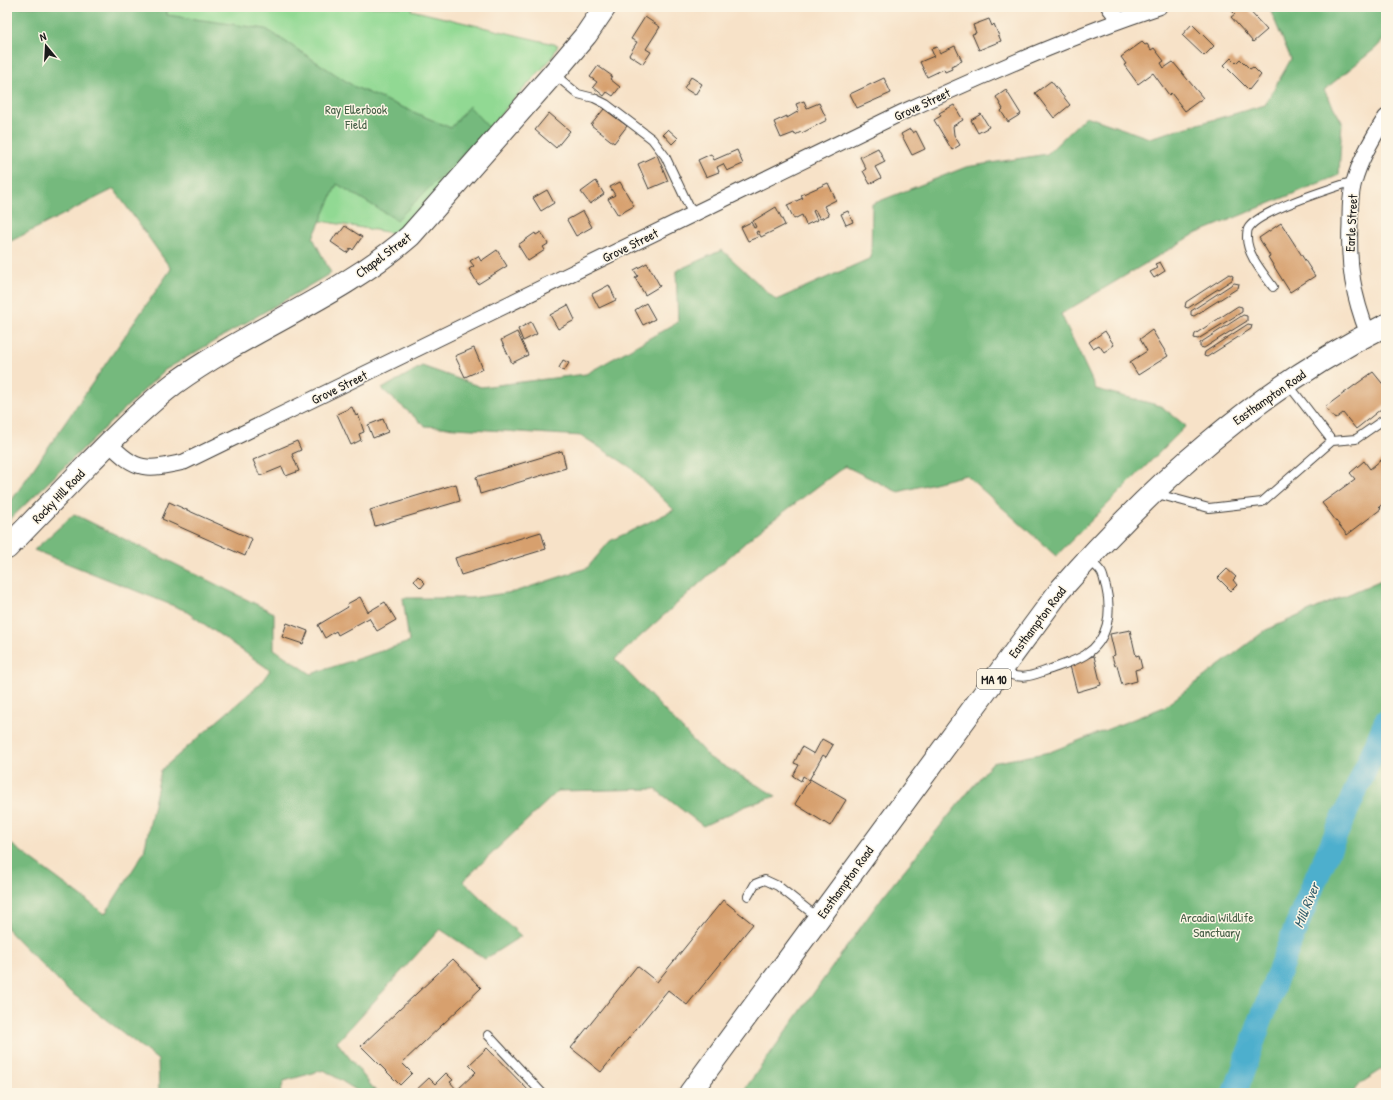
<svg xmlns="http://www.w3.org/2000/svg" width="1393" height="1100" font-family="'Patrick Hand',sans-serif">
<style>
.green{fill:#91d993;stroke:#567a58}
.forest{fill:#74b97d;stroke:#486a4c}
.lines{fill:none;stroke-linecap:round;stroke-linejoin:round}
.river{stroke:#4eafcd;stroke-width:24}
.building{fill:#d7a06e}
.lane-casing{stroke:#3d3a36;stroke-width:10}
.street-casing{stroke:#3d3a36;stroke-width:17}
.secondary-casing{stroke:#3d3a36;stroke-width:24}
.primary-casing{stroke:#3d3a36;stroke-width:24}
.lane{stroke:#fff;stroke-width:8}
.street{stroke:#fff;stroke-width:15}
.secondary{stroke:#fff;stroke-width:22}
.primary{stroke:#fff;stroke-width:22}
.labels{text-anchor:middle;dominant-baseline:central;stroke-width:3;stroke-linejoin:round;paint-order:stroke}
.shield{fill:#fcf5e5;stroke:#5f5d58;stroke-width:1}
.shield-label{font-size:12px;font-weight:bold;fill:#1c1c1c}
.street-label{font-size:13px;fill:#1c1c1c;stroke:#fcf5e5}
.park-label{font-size:13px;fill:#455e46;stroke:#fcf5e5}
.water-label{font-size:14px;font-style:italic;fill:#325e6c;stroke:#fcf5e5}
</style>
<rect width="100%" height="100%" fill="#fcf5e5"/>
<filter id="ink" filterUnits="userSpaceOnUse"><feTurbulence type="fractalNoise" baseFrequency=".025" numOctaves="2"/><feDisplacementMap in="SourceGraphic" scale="8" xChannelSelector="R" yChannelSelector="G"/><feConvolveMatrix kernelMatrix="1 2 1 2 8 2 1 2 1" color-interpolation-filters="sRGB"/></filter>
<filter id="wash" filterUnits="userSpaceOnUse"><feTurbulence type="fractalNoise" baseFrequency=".012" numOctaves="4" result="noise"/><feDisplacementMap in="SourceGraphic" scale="16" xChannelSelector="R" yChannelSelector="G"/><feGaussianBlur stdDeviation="0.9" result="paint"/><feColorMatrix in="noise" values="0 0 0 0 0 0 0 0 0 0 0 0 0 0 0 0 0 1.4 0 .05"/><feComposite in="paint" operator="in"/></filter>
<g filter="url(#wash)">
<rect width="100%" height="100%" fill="#f7e2c8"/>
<path class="green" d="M156 7H413L411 10 558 45 552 58 508 106 414 220 393 233 303 218Z"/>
<path class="forest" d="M7 7H167V15L266 29 355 87 451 128 469 106 489 128 397 220 337 184 313 238 331 273 165 370 7 522V507L171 269 114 189 7 243Z
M1269 7H1386V37L1376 48 1324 90 1342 122 1339 175 1195 234 1061 314 1096 389 1161 406 1186 426 1056 556 966 475 898 492 845 466 757 532 615 659 710 758 776 796 746 806 703 826 655 789 558 791 463 881 521 936 485 959 440 929 337 1042 377 1093H361L324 1070 284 1081 280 1093H159L158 1060 64 987 7 929V841L105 914 144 852 161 770 260 684 270 670 184 610 34 550 74 514 274 613V649L311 674 409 642 403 598H471L514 592 587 568 610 541 674 510 630 467 582 436 425 426 382 389 422 366 481 387 586 374 678 322 676 271 722 250 776 300 871 258 872 204 966 167 1047 154 1086 116 1149 138 1265 105 1291 59Z
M1386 578V1067L1361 1083 1353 1093H742L883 896 992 763 1050 752 1164 707 1266 630Z"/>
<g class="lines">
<path class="river" d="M1235 1093C1259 1024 1284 955 1312 888 1336 832 1363 778 1386 721"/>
</g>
<g id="blocks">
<path class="building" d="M1237 7H1246L1267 30 1253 42 1231 17 1235 14 1232 11Z
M645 17 660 27 646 49 651 52 643 64 629 55 637 42 631 39Z
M989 19 992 26 994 24 1001 41 979 50 972 34 976 33 973 25Z
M1192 24 1214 46 1204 56 1182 35Z
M1142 42 1145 45 1147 44 1151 50 1154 48 1164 61 1161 63 1164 68 1173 62 1203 98 1185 111 1171 93 1169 95 1153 73 1138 84 1124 65 1126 64 1121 57Z
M955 46 962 61 951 66 952 69 945 72 944 69 927 77 920 62 934 56 931 49 937 47 940 53Z
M1231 58 1236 63 1240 59 1250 69 1253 67 1261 75 1249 90 1224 65Z
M598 66 612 76 610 79 620 87 613 96 607 92 604 96 593 87 597 82 590 77Z
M691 77 702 84 695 95 684 88Z
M884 78 891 93 857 108 850 94Z
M1051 81 1070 105 1054 118 1035 93Z
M1006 90 1021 114 1008 122 1001 111 1003 109 996 97Z
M804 101 807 108 819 103 827 120 802 133 801 132 795 135 794 133 781 138 774 122 787 116V118L799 111 796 104Z
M954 105 963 120 953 126 954 135 960 145 952 150 934 120 941 116 939 113Z
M604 109 627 126 614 143 591 125Z
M549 113 570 131 556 148 535 130Z
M981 114 989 127 978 133 971 120Z
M668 129 678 138 672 144 663 134Z
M910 129 913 133 916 131 925 149 912 155 901 134Z
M878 148 885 162 875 167 881 178 870 184 863 171 866 169 860 157Z
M737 150 743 164 727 171 723 164 717 167 719 172 706 177 698 160 711 154 714 160Z
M657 155 668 181 649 189 638 164Z
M596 181 604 194 590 204 581 192Z
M620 182 634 206 618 215 608 199 615 195 610 187Z
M828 183 836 200 824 206 829 215 820 219 815 210 813 211 817 220 806 225 802 215 794 219 787 205 803 198 801 195Z
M547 190 554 203 541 211 533 198Z
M776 207 785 225 761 237 758 231 756 232 758 237 748 241 741 227 751 222 754 228 756 227 753 221Z
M583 211 592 227 576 236 567 220Z
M848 211 853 222 846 225 841 214Z
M1281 223 1315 276 1290 292 1268 257 1270 256 1259 238Z
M345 226 362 237 353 250 351 248 347 253 331 242 337 233 339 234Z
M541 232 548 244 543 247 545 250 528 261 518 245 535 233 536 235Z
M497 250 507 266 478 284 469 269 474 266 470 261 478 256 481 261Z
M1160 262 1165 271 1154 278 1150 272 1158 268 1155 264Z
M647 263 660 286 645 295 635 278 638 276 634 270Z
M1229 274 1233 276 1232 280 1188 308 1185 307 1186 302Z
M1234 283 1239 284 1238 288 1194 316 1191 315V311Z
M609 285 616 300 599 308 592 294Z
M646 303 655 319 643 325 635 310Z
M568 305 575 320 558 329 550 315Z
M1238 306 1242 307V312L1198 339 1194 338 1195 334Z
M1243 315 1247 316V321L1204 348 1200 347V343Z
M531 322 537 334 523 341 518 329Z
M1248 324 1252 325 1251 329 1207 357 1204 356 1205 352Z
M1152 330 1168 356 1138 375 1130 362 1147 351 1140 339Z
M1105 331 1114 345 1104 352 1099 345 1093 348 1089 342Z
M517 332 528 355 512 363 501 340Z
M474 348 483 369 465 377 455 356Z
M563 360 569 363 564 371 559 368Z
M1373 372 1386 388V405L1356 429 1343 413 1335 419 1325 407Z
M352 407 356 416 358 414 364 432 359 434 361 440 351 445 337 414Z
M383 419 388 432 373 438 368 425Z
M297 441 301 450 292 454 299 471 286 476 282 467 260 476 253 460Z
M562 451 566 468 480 494 476 477Z
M1386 459V501L1379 507 1381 509 1347 535 1322 503 1355 479 1350 473 1364 461 1370 469 1381 460 1382 462Z
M456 484 460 501 375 526 370 510Z
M169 502 252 539 245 556 162 519Z
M541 532 546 549 461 575 455 558Z
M1227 569 1236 577 1233 580 1237 585 1231 591 1218 578Z
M418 576 425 583 421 588 414 581Z
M360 597 368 612 385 602 396 620 377 631 369 618 338 635 336 631 325 638 318 625 348 607 347 604Z
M287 623 308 631 303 644 282 637Z
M1130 630 1136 656 1139 655 1142 668 1135 670 1137 681 1122 685 1117 665 1115 666 1112 656 1115 655 1110 634Z
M1094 656 1101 685 1077 692 1069 662Z
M822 739 833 745 826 757 823 755 809 780 803 776 801 781 793 776 799 765 794 763 802 747 814 754Z
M810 779 846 800 830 826 795 804Z
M723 900 753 924 687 1005 668 990 601 1072 571 1048 637 966 657 982Z
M453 959 481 988 402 1063 412 1073 400 1085 361 1046Z
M487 1048 531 1093H413L429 1078 435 1084 446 1073 453 1080 450 1082 457 1090 476 1072 469 1065Z"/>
</g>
</g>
<g filter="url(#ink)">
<use href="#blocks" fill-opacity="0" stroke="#3d3a36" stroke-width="1"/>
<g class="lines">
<g class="lane-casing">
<path id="lane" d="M554 74 578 94 594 98 606 104 652 139 665 156 693 215
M1273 287C1264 274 1247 255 1247 238 1247 236 1247 231 1248 229 1257 211 1333 188 1354 181
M1332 441 1356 439 1386 418
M1157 494 1209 508 1262 502 1332 441 1288 384
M1001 670C1021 682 1030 676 1051 669 1062 665 1075 661 1085 655 1109 640 1112 612 1106 587 1104 582 1104 576 1101 572 1098 567 1092 563 1088 559
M748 896 755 884 765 880 778 886 817 917
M488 1035 542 1093"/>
</g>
<g class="street-casing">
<path id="street" d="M1109 7 1119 20
M1368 334C1353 296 1348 265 1350 224 1350 210 1350 196 1354 182 1360 159 1373 137 1386 117
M109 443C136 472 147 470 184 462L903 112C987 74 1071 36 1159 7"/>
</g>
<g class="secondary-casing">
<path id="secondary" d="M7 548C35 519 63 490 91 461 118 434 145 406 175 383 250 329 340 297 410 236L553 74 586 35 605 7"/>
</g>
<g class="primary-casing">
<path id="primary" d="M690 1093 1061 589C1154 483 1259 388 1386 325"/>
</g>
<use href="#lane" class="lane"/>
<use href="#street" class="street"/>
<use href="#secondary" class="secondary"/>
<use href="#primary" class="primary"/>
</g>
</g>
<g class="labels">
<rect class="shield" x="977" y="669" width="34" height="20" rx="3"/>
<g class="shield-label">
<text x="994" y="679">MA 10</text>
</g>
<g class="street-label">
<text transform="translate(922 104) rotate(-25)">Grove Street</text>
<text transform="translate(1351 223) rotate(-87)">Earle Street</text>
<text transform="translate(630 245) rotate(-26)">Grove Street</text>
<text transform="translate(383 255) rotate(-37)">Chapel Street</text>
<text transform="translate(339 387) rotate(-26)">Grove Street</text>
<text transform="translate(1269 397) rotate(-35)">Easthampton Road</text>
<text transform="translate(58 496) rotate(-46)">Rocky Hill Road</text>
<text transform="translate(1037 622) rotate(-53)">Easthampton Road</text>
<text transform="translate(845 882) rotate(-54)">Easthampton Road</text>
</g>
<g class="park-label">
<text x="356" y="109">Ray Ellerbook<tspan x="356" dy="15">Field</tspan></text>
<text x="1217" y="917">Arcadia Wildlife<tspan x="1217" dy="15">Sanctuary</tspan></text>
</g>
<g class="water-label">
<text transform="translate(1306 905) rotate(-68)">Mill River</text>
</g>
</g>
<rect width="1393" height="1100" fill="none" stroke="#fcf5e5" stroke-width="24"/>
<g transform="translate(46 46) rotate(342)" stroke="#fcf5e5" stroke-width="3" paint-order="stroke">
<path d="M0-3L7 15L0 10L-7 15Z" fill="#1c1c1c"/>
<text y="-6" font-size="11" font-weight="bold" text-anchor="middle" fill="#1c1c1c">N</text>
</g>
</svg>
